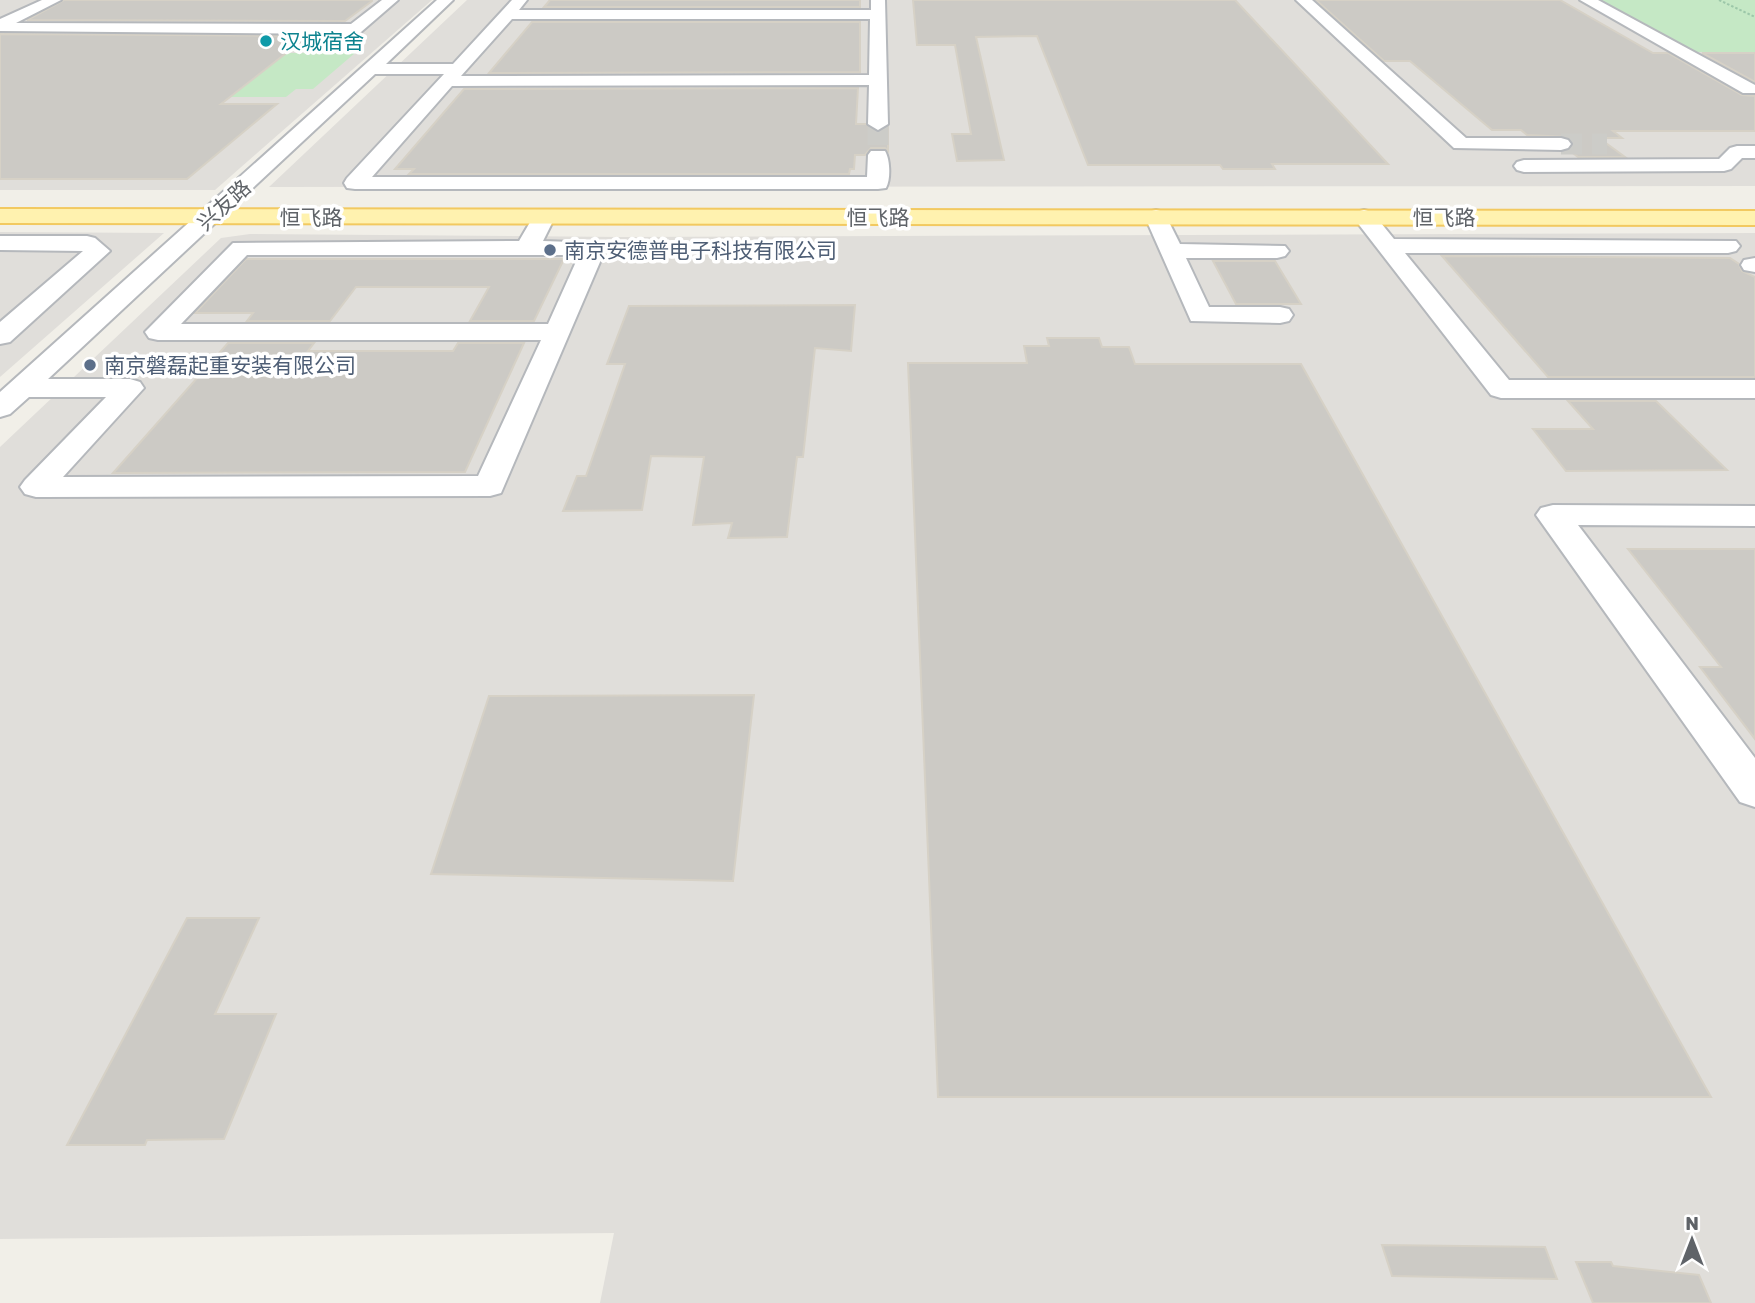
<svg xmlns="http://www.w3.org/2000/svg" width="1755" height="1303" font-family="Rubik,'Noto Sans SC',sans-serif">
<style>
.industrial{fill:#e0deda}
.green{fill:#c5e8c5}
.building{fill:#cccac5;stroke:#d6d1c6;stroke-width:2}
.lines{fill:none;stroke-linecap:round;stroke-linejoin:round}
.minor-tunnel{stroke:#ccccc8;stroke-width:21;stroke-dasharray:21 10;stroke-linecap:butt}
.minor-casing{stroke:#b5b8bc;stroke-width:4}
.major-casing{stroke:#f2c960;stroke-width:4}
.path{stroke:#9cc7a9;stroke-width:2;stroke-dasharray:2.5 2;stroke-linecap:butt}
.minor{fill:#fff;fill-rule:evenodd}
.major{fill:#fff2af;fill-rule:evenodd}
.culture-dot{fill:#0f9aa8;stroke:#fff;stroke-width:2.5}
.service-dot{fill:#5c6f8a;stroke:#fff;stroke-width:2.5}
.labels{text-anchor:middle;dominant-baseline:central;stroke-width:7;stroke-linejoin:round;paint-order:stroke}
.far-culture-label{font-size:21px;fill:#0d838f;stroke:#fff;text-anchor:start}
.far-street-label{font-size:21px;fill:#5f6368;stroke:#fff}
.far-service-label{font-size:21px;fill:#4e5e75;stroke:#fff;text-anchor:start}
</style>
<rect width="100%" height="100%" fill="#f1efe8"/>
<path class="industrial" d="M0 0H432L215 190H0Z
M467 0H1755V186L269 187Z
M0 232 164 233 0 377Z
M1755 233V1303H600L614 1233 0 1239V447L221 238 250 234 621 237Z"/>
<path class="green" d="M1598 0H1755V52H1695Z
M215 53H355L313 89H296L286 97H151Z"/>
<path class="building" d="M64 0H372V1L345 21 27 20Z
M550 0H860V7H544Z
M913 0H1235L1388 164H1272L1275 169H1223L1220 165H1088L1037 36 976 37 1004 160 957 161 952 134H971L955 45H917Z
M1316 0H1560L1653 53H1668L1742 95 1755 96V131H1613L1622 138H1599L1625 157H1578L1569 150 1574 144 1569 137 1527 135 1521 130H1492L1410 61H1384Z
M532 22H860V72L489 73Z
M0 34 325 36 311 47H294L221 104H277L187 179H0Z
M1702 53H1755V82Z
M858 88 856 124H866L877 132 888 127V151L885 148H871L865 155H855L854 169H850L849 174H409L414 169H395L464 89Z
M1442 256 1730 258 1739 264 1742 271 1755 277V377H1548Z
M246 259H564L534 321H470L489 287H356L330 321H247L253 313H195Z
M1213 261H1275L1301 304H1236Z
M855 305 851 351 815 348 803 457H797L787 537 728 538 732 523 693 525 704 457 651 456 642 510 563 511 577 476H586L625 364H607L629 306Z
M1047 338H1099L1102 347H1129L1135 364H1301L1711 1097H938L908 363H1027L1024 346H1049Z
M228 343H314L308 351H453L458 343H524L465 472 113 473Z
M1568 401H1656L1727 470 1566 471 1533 429H1593Z
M1628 549H1755V739L1700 667H1721Z
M754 695 733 881 431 874 489 696Z
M187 918H259L215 1014H276L224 1139 147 1140 145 1145H67Z
M1382 1245 1545 1247 1557 1279 1392 1276Z
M1576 1262H1611L1613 1266 1699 1275 1711 1303H1593Z"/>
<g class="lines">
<path class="minor-tunnel" d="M878 124V155
M1561 144H1607"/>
<g class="minor-casing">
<path id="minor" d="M42 0H61L16 23 351 24 382 0H398L361 32 355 34 0 31V19Z
M437 0H453L386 64H453L512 0H527L519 10H871V0H885L888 124 878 130 868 124 869 85 452 86 372 177H867L868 155 871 151H885C890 159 891 179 886 188L878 189H355L347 188 344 183 347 178 444 74H375L48 379H130L140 382 144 388 63 477 478 476 541 340H158L149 338 145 332 233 243 519 241 536 212H552L555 217 543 241 602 243 606 248 501 493 490 496 36 497 25 494 20 487 25 480 106 397H29L10 414 0 417V392ZM512 19H870L869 75 461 76ZM247 255H579L548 324H181Z
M1296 0H1312L1466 138H1561L1568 140 1571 144 1568 148 1561 150 1454 148Z
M1580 0H1598L1755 85V93H1743Z
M1737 146H1755V158H1742L1731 169 1724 171 1524 172 1517 170 1514 166 1517 162 1524 160 1719 159 1730 148Z
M1156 210 1164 212 1180 244 1285 246 1289 251 1285 256 1277 258H1186L1209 307H1280L1289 309 1293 315 1289 321 1280 323 1191 321 1145 217 1148 212Z
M1364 210 1372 212 1394 239 1736 241 1740 246 1736 251 1728 253H1405L1509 380H1755V398H1501L1491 395 1353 217 1356 212Z
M0 236H87L95 238 110 251 10 342 0 344V322L83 251 0 250Z
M1755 258V272L1744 270 1741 265 1744 260Z
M1553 505 1755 506V526L1578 525 1755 758V807L1740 802 1536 515 1541 508Z"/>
</g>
<g class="major-casing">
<path id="major" d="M0 209 1755 211V225L0 223Z"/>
</g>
<path class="path" d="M1719 0 1755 17"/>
<use href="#minor" class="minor"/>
<use href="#major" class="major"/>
</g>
<circle class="culture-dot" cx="266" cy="41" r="7"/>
<g class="service-dot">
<circle cx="550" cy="250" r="7"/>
<circle cx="90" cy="365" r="7"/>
</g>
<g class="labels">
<g class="far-culture-label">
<text x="280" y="41">汉城宿舍</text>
</g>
<g class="far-street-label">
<text transform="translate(224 205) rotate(-42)">兴友路</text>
<text x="311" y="217">恒飞路</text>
<text x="878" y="217">恒飞路</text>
<text x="1444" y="217">恒飞路</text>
</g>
<g class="far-service-label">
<text x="564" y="250">南京安德普电子科技有限公司</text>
<text x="104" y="365">南京磐磊起重安装有限公司</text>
</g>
</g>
<g transform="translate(1692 1240)" stroke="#ffffff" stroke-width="5" paint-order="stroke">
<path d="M0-5L12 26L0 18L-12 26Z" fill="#5f6368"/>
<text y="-10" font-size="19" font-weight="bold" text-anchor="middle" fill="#5f6368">N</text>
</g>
</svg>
